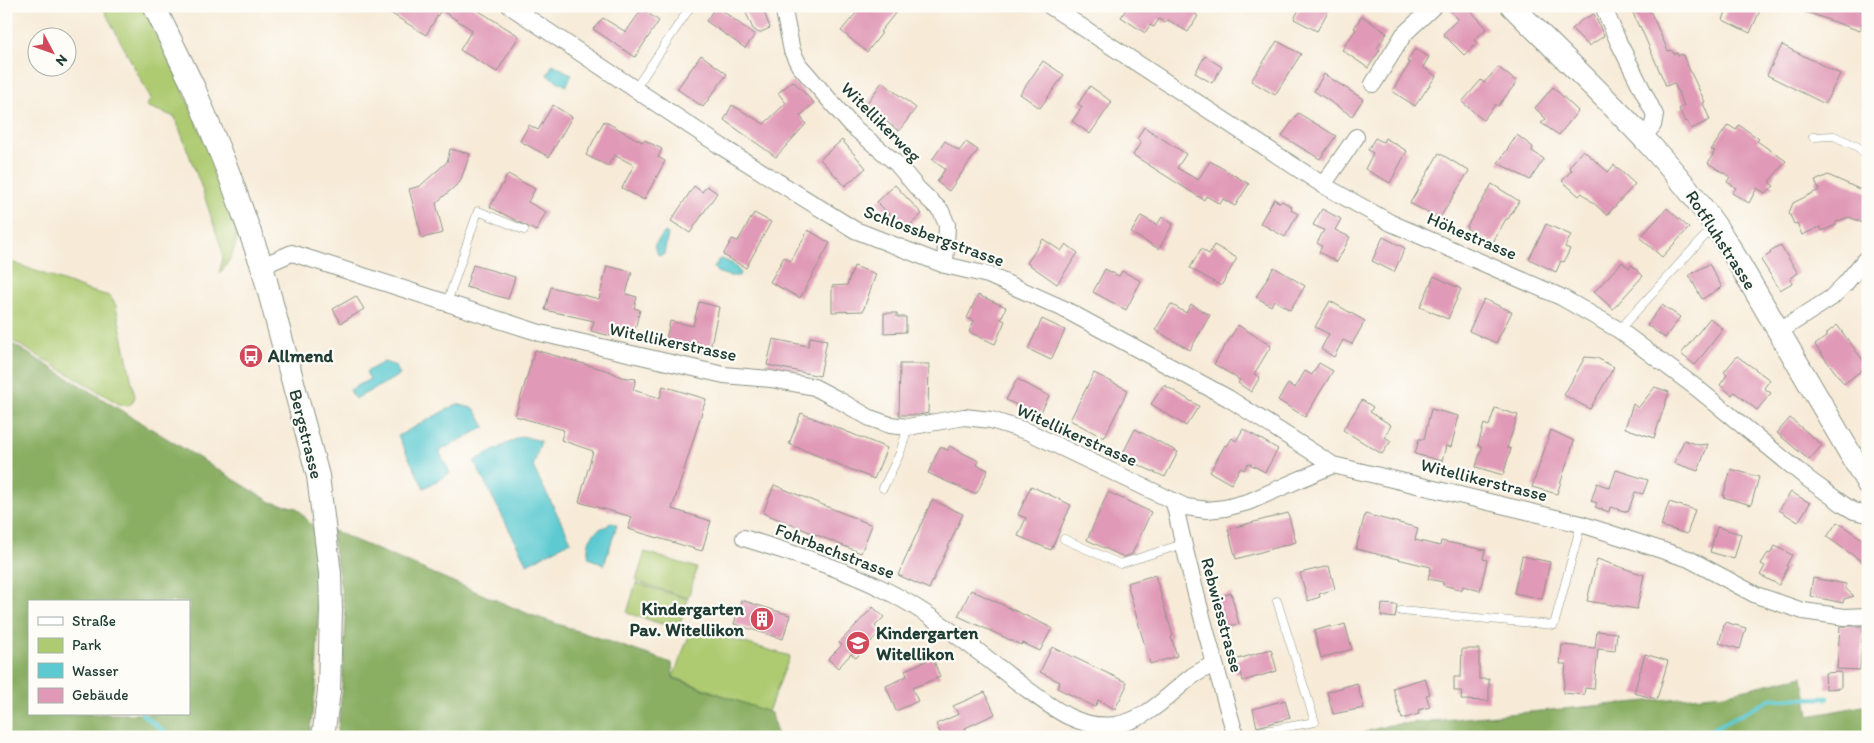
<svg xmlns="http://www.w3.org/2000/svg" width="1874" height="743" font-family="Itim,sans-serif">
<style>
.green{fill:#aecb72;stroke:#668453}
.forest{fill:#8aaf64;stroke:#54764c;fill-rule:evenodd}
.water{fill:#5dcad1;stroke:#3e8482}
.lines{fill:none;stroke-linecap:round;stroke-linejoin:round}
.stream{stroke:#5dcad1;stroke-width:4.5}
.building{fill:#e099b6}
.service-casing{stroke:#8b9486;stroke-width:9}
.minor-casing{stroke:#8b9486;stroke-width:18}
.secondary-casing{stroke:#8b9486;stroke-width:24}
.service{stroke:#fff;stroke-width:8}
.minor{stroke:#fff;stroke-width:16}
.secondary{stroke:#fff;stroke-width:22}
.labels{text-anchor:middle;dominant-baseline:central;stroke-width:4.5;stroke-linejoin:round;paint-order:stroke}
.street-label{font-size:18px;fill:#1f3d34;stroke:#fdfcf7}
.poi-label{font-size:18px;font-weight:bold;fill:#1f3d34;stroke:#fdfcf7;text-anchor:start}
</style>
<rect width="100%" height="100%" fill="#fdfcf7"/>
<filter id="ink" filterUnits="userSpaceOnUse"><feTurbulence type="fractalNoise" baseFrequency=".02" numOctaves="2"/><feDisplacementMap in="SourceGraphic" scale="10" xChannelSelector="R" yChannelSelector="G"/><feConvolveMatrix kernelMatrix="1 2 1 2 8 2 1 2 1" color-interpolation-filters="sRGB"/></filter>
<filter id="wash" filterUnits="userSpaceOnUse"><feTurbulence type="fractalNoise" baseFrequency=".0096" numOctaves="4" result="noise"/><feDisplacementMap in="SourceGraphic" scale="20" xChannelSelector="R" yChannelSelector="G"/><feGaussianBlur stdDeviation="1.12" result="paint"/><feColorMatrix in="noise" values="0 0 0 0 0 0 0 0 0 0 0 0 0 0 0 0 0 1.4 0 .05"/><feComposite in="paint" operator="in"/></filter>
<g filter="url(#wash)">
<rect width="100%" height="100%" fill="#f7ebd8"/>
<path class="green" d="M102 6H145L155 26C172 64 189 103 205 142 216 166 237 211 237 237 236 250 228 264 219 274L223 257 222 250 201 186 175 117 146 106 151 99Z
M6 260 90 291 110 296 116 306 135 397 132 403 128 406 121 405 6 337Z
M645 552 697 568 688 598 636 581Z
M636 583 688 599 678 629 627 613Z
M692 628 790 656 768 712 673 677Z"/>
<path class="forest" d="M6 340 271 502 297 508 314 528 320 554 316 686 309 737H6ZM29 602H189V714H29Z
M331 530 531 615 672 663 673 678 771 713 778 737H337L341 701 346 618Z
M1803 676 1809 716 1868 705V737H1350L1389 725 1724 694Z"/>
<path class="water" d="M553 64 572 75 566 86 547 75Z
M665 232 668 234 664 254 659 256 654 246Z
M722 259 733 264 740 272 739 276H729L717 272 714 267 719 260Z
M384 362 396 366 400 375 355 399 350 390 370 379 366 372Z
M457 404 475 409 485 427 439 451 450 473 424 488 398 436Z
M522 436 541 441 533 467 571 541 527 564 474 461Z
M610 522 617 525 604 565 589 558C585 542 593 529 608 526Z"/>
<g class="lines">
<path class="stream" d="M142 714 171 737
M1702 737 1711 730 1771 699 1828 698"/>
</g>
<g id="blocks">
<path class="building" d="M379 6H471L519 36 497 72 460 50 472 30 441 10 426 35Z
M716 6 755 35 745 48 706 21Z
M743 6H762L770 28 759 33 753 29Z
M862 6H901L880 32 882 33 867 52 841 31Z
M1128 6H1200L1195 14 1198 16 1188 32 1168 20 1165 23 1159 19 1154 27 1150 25 1145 33 1121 17Z
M1301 6H1331L1317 31 1294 19Z
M1446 6H1466L1487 28 1474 40 1477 43 1464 55 1443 34 1458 19Z
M1630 6H1648L1668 51 1671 50 1674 54 1677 53 1678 56 1682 54 1705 102 1703 103 1710 120 1691 129 1687 121 1685 122 1679 109 1684 106 1674 83 1666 86 1640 26 1639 27Z
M1728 6H1762L1750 33 1723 20Z
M1796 6H1868V9L1860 31 1795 8Z
M642 9 659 21 635 57 593 29 603 18 626 32Z
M1594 14 1604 36 1589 46 1572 29 1583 19Z
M1362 16 1387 33 1377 48 1380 50 1368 68 1342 50 1356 29 1354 28Z
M1277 41 1301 54 1275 95 1251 81Z
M1782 45 1840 74 1825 104 1767 75Z
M1415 49 1429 57 1423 67 1436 76 1415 106 1392 91 1410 63 1407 61Z
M701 55 727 74 703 107 677 89Z
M1205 56 1222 67 1212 83 1195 73Z
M1043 61 1064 75 1040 108 1020 94Z
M1498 67 1517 82 1498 106 1496 104 1483 120 1462 102 1481 80 1484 83Z
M1324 74 1363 99 1352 116 1314 91Z
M793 81 814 103 800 116 806 124 776 157 724 120 732 105 764 124 786 103 778 93Z
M882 82 916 108 899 131 865 106Z
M1090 86 1112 102 1090 134 1072 121 1082 107 1078 104Z
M1553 87 1578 111 1559 135 1541 123 1546 119 1535 108Z
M553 105 572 117 549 157 520 141 529 125 538 130Z
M1298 113 1336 136 1320 159 1282 136Z
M604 121 642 142 644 140 662 149 658 157 665 161 644 200 622 188 634 165 614 155 608 166 586 155Z
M1728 125 1736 130 1739 125 1759 139 1757 141 1786 161 1769 182 1774 186 1765 193 1757 188 1749 203 1732 193 1736 188 1727 182 1730 177 1708 163 1715 151 1711 150Z
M1144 127 1186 154 1177 168 1198 180 1210 161 1249 184 1235 206 1223 199 1220 204 1206 196 1204 200 1133 155 1141 142 1137 139Z
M1517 135 1533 147 1532 151 1544 159 1530 180 1498 163Z
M1375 138 1383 142 1385 138 1407 151 1390 183 1365 169 1373 153 1368 150Z
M842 140 866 168 845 186 820 159Z
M945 141 959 151 966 142 978 150 949 191 937 182 945 169 932 160Z
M450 149 470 154 460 182 436 203 443 233 422 238 409 189 420 186 447 162Z
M1583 150 1608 172 1614 165 1635 184 1607 215 1582 193 1579 196 1562 181 1572 170 1569 167Z
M1439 153 1469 171 1439 219 1410 203Z
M508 174 535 189 528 202 546 212 536 231 490 207Z
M1828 175 1868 193V217L1865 224 1849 217 1836 222V225L1822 231 1820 227 1802 235 1797 223 1794 224 1789 213 1793 203 1819 190 1815 181Z
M1492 184 1519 201 1508 219H1506L1493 242 1466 228Z
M895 185 922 214 905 230 877 202Z
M694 186 702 192 707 186 717 193 690 233 671 221Z
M1274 199 1280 203 1282 201 1292 207 1291 210 1298 214 1285 237 1260 223Z
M1667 208 1689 228 1662 257 1640 238Z
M1322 209 1341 219 1335 230 1350 237 1337 262 1319 252 1322 246 1317 243 1324 230 1313 225Z
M754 213 771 222 746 268 723 255 732 239 738 241Z
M1141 216 1157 225 1162 217 1173 224 1159 249 1131 233Z
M1546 224 1571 235 1565 247 1570 249 1564 262 1561 261 1556 272 1529 259Z
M808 230 830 243 800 298 770 282 784 257 791 261Z
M1383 237 1405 248 1394 272 1372 261Z
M1043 239 1061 251 1066 244 1078 253 1057 284 1027 263Z
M1214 245 1237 258 1221 286 1190 268 1201 249 1209 254Z
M1780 245 1798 273 1790 279 1792 283 1780 290 1761 260 1771 253 1770 251Z
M1622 262 1629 268 1632 265 1643 276 1613 309 1594 292Z
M1709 264 1722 287 1702 299 1689 275Z
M473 265 515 277 508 299 466 287Z
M607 266 632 272 626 294 637 297 634 308 640 310 634 332 618 328 615 337 591 331 594 321 545 310 551 287 599 299Z
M854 266 876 274 863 311 832 312V286L847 285Z
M1274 267 1305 286 1290 310 1274 300 1271 306 1256 297Z
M1105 269 1119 276 1122 271 1141 281 1126 310 1093 292Z
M1434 276 1461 289 1448 319 1420 307Z
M978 295 1006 307 1001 319 1005 321 995 344 969 332 974 321 967 318Z
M356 296 364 309 341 323 333 309Z
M1484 299 1512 312 1496 343 1469 331Z
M1330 301 1365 321 1352 344 1343 340 1334 357 1321 349 1329 334 1315 327Z
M699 302 719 307 709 354 665 344 670 321 693 326Z
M1171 304 1186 313 1191 304 1210 315 1190 350 1155 330Z
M1662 305 1680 317 1665 338 1647 325Z
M884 313H897V317H906V332L884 333Z
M1710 318 1723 329 1695 365 1681 354Z
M1042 319 1065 330 1051 360 1028 349Z
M1238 325 1271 346 1254 374 1260 377 1251 392 1238 383 1240 380 1214 364Z
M1837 325 1867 366 1844 384 1815 345 1827 336V333Z
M810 337 827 340 820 376 767 365 773 339 808 346Z
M535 350 609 371 621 377 636 379 633 390 660 398 663 386 706 399 672 509 711 521 702 551 628 529 632 517 579 502 593 451 561 440 564 430 515 416Z
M1737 356 1770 380 1764 388 1771 393 1757 410 1734 392 1732 395 1720 385 1727 375 1724 372Z
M1585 357 1597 358 1614 367 1590 409 1564 395Z
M1319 363 1333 371 1305 417 1278 400 1288 384 1295 388 1305 371 1312 375Z
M900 364H929L928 413 918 415H899Z
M1094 373 1128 390 1104 438 1070 420Z
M1017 379 1049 396 1039 416 1006 400Z
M1164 385 1199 406 1186 426 1151 404Z
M1655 387 1669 392 1654 438 1625 428 1633 404 1638 408Z
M1362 400 1373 407 1370 412 1391 425 1385 437 1391 441 1382 454 1343 430Z
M1495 408 1518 415 1507 448 1511 449 1503 475 1476 467 1482 447 1478 445 1484 424 1489 426Z
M1431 409 1459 416 1451 447 1446 446 1442 461 1415 454 1419 439H1424Z
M801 413 887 448 874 479 789 444Z
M1790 418 1822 445 1809 460 1777 433Z
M1135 429 1178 452 1165 477 1121 457Z
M1243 429 1278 449 1265 472 1248 463 1244 470 1240 468 1231 484 1210 472 1225 445 1227 446 1232 438 1236 441Z
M1551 430 1574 441 1557 494 1532 487Z
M1684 440 1699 445 1708 444 1698 471 1674 463Z
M949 446 979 461 977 465 988 470 977 493H972L928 473 940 447 948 450Z
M1731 469 1759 477 1751 505 1723 497Z
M1616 470 1648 480 1643 494 1635 492 1628 512 1610 507 1609 512 1595 507 1597 503 1591 501 1597 483 1610 488Z
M774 485 872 525 861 553 763 513Z
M1031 486 1071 505 1051 550 1018 536 1026 518 1018 515Z
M1108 492 1151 512 1132 554 1124 557 1087 540Z
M1791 492 1810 503 1798 522 1779 510Z
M932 500 963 514 929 589 898 575Z
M1669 502 1695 510 1687 534 1661 526Z
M1288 513 1296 542 1236 559 1228 529Z
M1365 514 1418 528 1415 540 1440 546 1441 541 1485 550 1483 559 1487 560 1480 591 1463 586 1462 590 1443 585V582L1428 579 1431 567 1356 549Z
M1837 522 1868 543V566L1827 537Z
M1717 527 1741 534 1734 559 1710 552Z
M1775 546 1792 555 1786 566 1788 567 1779 585 1760 575 1765 566 1761 564 1768 553 1770 554Z
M1522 556 1550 562 1542 599 1514 593Z
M1597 559 1644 575 1637 609 1587 601Z
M1329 566 1335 589 1319 594 1320 597 1308 601 1300 573Z
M1155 575 1173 636 1171 637 1177 656 1150 664 1127 583Z
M1813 578 1846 584V589L1854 596 1844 599 1843 603 1810 596Z
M971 590 1052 628 1040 651 1023 643 1021 645 958 616Z
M1231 593 1239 624 1223 627 1216 598Z
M741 600 790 615 783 639 734 624Z
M1382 604 1397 605 1395 618 1381 616Z
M873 607 884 617 875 626 880 632 856 658 851 654 838 668 828 659 842 645 839 643Z
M1725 622 1746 628 1740 649 1719 643Z
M1345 624 1352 649 1321 658 1314 631 1331 626 1332 628Z
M1840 626H1863L1860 670 1837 669Z
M1597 631 1617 633 1615 651 1598 649 1594 689 1585 688 1584 695 1563 693 1566 664H1560L1562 645 1595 648Z
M1052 647 1126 682V687L1115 709 1098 700 1095 707 1057 688 1060 682 1040 672Z
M1271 649 1277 671 1243 681 1241 673 1236 674 1232 661Z
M1462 649H1479V679H1489V701L1461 700 1462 691H1454V677H1461Z
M1645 654 1668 661 1657 699 1634 693Z
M933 658 940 677 912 688 918 701 896 711 886 686 907 676 905 670Z
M1841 672V688L1826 689 1825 673Z
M1425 678 1430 694 1426 695 1430 707 1418 710 1419 714 1402 719 1393 688Z
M1357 683 1364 708 1333 714 1327 692Z
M985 692 995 714 965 728 969 737H942L936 724 959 714 953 706Z
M1285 700 1290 718 1257 727 1253 709Z"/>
</g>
</g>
<g filter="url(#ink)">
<use href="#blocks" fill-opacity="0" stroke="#8b9486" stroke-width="1"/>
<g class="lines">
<g class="service-casing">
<path id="service" d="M635 89 691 6
M1813 137 1834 136 1858 147 1868 158
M447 303 478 211 524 230
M1619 330 1714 226
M883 488 900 453 908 427
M1064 539 1120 564 1183 544
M1401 611 1554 625 1581 524
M1236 736 1315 722 1277 601"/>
</g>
<g class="minor-casing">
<path id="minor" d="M510 6 722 147 855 230 945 265 988 275 1062 308 1228 398 1333 465
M783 6 792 51 799 65 851 125 897 164 918 189 941 211 947 225 945 265
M1050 6 1323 185 1391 223 1561 297 1619 330 1698 389 1808 479 1844 505 1854 511 1863 513 1868 512
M1603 6 1618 41 1655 115 1653 125 1643 138
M1373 84 1404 34 1434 6
M1323 185 1356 137
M262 266 292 253 540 333 724 375 771 379 814 387 837 399 870 418 890 425 908 427 964 417 991 420 1029 432 1186 507 1207 510 1225 508 1248 502 1333 465 1581 524 1689 559 1756 595 1803 611 1845 617 1868 616
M1778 332 1831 298 1845 284 1868 256
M1174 502C1191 581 1213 659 1236 737
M744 538C790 553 839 567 883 589 932 613 977 651 1020 684 1049 705 1077 730 1115 725 1147 720 1167 696 1191 677 1198 672 1206 668 1214 664"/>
</g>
<g class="secondary-casing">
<path id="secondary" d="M154 6 194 88 229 174 262 266 318 476 330 573 331 610 329 691 323 737
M1512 6C1587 82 1674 158 1730 248L1868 484"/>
</g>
<use href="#service" class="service"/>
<use href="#minor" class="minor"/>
<use href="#secondary" class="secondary"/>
</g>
</g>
<defs>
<g id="bus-disc" transform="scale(1.25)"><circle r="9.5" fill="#d1495b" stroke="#fdfcf7"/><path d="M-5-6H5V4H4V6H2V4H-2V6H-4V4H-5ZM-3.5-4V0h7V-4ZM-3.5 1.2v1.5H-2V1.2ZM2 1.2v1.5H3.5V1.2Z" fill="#fff"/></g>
<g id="building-disc" transform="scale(1.25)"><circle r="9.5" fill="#d1495b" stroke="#fdfcf7"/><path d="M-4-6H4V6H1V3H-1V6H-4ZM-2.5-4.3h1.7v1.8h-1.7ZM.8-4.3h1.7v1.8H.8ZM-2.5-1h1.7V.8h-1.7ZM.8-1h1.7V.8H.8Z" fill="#fff"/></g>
<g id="school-disc" transform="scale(1.25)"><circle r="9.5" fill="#d1495b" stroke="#fdfcf7"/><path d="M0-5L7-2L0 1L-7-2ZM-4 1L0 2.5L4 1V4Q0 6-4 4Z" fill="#fff"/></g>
</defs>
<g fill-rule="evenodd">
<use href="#bus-disc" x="251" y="356"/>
<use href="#building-disc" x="762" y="619"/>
<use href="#school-disc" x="858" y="643"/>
</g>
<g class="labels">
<g class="street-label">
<text transform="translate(881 122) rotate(45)">Witellikerweg</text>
<text transform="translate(934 236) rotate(20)">Schlossbergstrasse</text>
<text transform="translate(1472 236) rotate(23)">Höhestrasse</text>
<text transform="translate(1721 240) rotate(57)">Rotfluhstrasse</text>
<text transform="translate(673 342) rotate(12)">Witellikerstrasse</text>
<text transform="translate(306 434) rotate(76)">Bergstrasse</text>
<text transform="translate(1077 435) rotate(24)">Witellikerstrasse</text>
<text transform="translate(1484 480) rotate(14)">Witellikerstrasse</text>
<text transform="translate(835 551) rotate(21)">Fohrbachstrasse</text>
<text transform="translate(1222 615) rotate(75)">Rebwiesstrasse</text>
</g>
<g class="poi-label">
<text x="268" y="356">Allmend</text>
<text x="744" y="609" text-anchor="end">Kindergarten<tspan x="744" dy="21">Pav. Witellikon</tspan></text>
<text x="876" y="633">Kindergarten<tspan x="876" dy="21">Witellikon</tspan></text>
</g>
</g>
<rect width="1874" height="743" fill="none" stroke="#fdfcf7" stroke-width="25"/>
<rect x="28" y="600" width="162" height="115" fill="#fdfcf7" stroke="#a4b0a9"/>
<rect x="38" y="617" width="25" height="8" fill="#ffffff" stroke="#a4b0a9"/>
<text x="72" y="626" font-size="15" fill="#1f3d34">Straße</text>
<rect x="38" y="638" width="25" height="15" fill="#aecb72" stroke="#a4b0a9"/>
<text x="72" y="650" font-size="15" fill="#1f3d34">Park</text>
<rect x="38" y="663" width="25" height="15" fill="#5dcad1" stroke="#a4b0a9"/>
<text x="72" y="676" font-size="15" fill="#1f3d34">Wasser</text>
<rect x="38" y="688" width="25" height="15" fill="#e099b6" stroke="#a4b0a9"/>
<text x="72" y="700" font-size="15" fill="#1f3d34">Gebäude</text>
<g transform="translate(52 52) rotate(131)"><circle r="24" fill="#fdfcf7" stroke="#a4b0a9"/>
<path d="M0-4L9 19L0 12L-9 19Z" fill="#d1495b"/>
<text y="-8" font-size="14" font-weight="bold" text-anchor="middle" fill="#1f3d34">N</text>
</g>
</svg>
